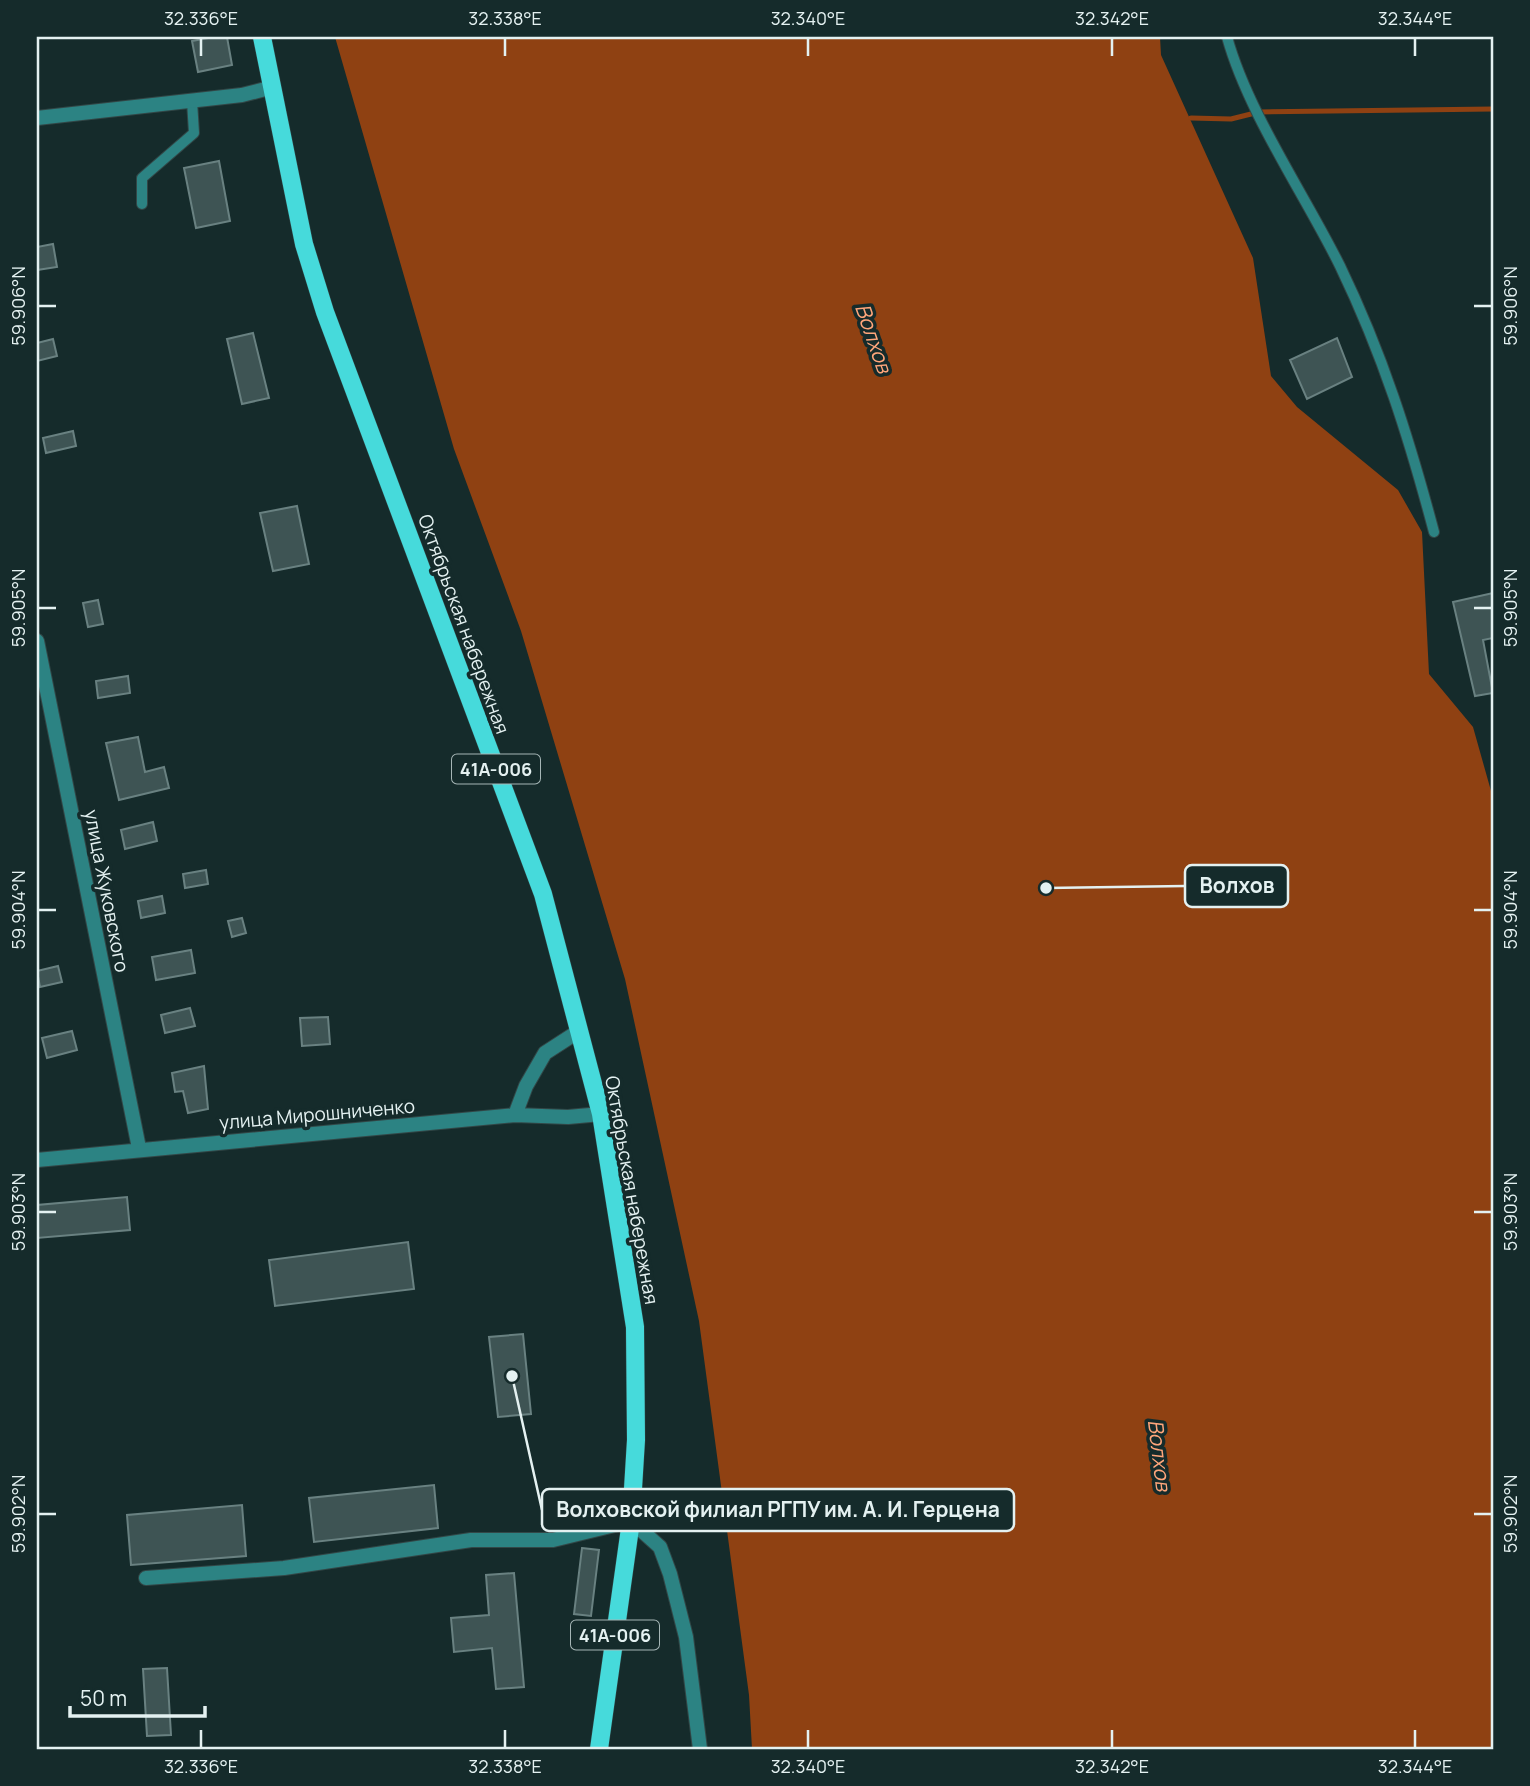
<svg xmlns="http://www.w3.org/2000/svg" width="1530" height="1786" font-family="Manrope,sans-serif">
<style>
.water{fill:#8f4112}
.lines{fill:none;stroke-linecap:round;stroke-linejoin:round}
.stream{stroke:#8f4112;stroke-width:5}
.building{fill:#3e5454;stroke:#698181;stroke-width:2}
.lane-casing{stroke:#324747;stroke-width:12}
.street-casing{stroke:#324747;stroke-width:16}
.primary-casing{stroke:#324747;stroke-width:19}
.lane{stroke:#2c8383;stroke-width:10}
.street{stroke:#2c8383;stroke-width:14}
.primary{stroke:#46dadb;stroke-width:18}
.ticks{fill:none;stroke:#e4f1f1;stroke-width:2.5}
.labels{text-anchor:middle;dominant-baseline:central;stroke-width:7;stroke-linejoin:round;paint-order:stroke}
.shield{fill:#152b2b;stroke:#a6b6b6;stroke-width:2}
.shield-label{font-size:18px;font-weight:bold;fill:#e4f1f1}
.street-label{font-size:19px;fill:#e4f1f1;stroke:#152b2b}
.water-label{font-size:21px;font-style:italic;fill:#fea67b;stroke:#152b2b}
.leader{fill:none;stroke:#e4f1f1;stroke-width:2.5}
.callout-dot{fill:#e4f1f1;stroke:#152b2b;stroke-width:2.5}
.callout{fill:#152b2b;stroke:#e4f1f1;stroke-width:2.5}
.callout-label{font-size:21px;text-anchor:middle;font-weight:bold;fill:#e4f1f1}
.neatline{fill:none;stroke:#e4f1f1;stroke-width:2.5}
.ticks-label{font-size:18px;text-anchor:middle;fill:#e4f1f1}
</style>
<rect width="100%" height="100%" fill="#152b2b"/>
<path class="water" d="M335 37H1160L1161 55 1253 258 1271 376 1297 407 1398 490 1422 532 1429 674 1473 727 1493 798V1749H752L749 1695 699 1321 625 979 521 631 454 449Z"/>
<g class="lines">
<path class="stream" d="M1191 118 1231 119 1259 112 1493 109"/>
</g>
<path class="building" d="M214 37H227L232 65 198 72 192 41Z
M219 161 230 221 196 228 184 168Z
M53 244 57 267 37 270V247Z
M253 333 269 398 242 404 227 339Z
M1337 338 1352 377 1307 399 1290 360Z
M53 339 57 356 37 361V343Z
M73 431 76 446 46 453 43 438Z
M297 506 309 564 273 571 260 513Z
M1493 593V638L1483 640 1493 693 1475 696 1453 602Z
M98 600 103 624 88 627 83 603Z
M128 676 130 693 98 698 96 681Z
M138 737 145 772 164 767 169 788 119 800 106 743Z
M153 822 157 841 125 849 121 830Z
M206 870 208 884 185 888 183 874Z
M162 896 165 913 141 918 138 901Z
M242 918 246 933 232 937 228 921Z
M191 950 195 973 156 980 152 957Z
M58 966 62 982 40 987 37 971Z
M190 1008 195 1026 165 1033 161 1015Z
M328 1017 330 1044 302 1046 300 1018Z
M72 1031 77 1050 47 1058 42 1038Z
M204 1066 208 1109 188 1113 183 1091 175 1092 172 1073Z
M127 1197 130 1230 37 1238V1205Z
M408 1242 414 1289 275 1306 269 1260Z
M523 1334 531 1414 498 1417 489 1337Z
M434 1485 438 1528 314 1542 309 1498Z
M242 1505 246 1556 131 1565 127 1515Z
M582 1548 599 1550 591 1616 574 1614Z
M514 1573 524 1687 496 1689 492 1648 454 1652 451 1618 489 1615 486 1575Z
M167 1668 171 1735 147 1736 143 1669Z"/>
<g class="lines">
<g class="lane-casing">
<path id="lane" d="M1227 37C1248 113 1305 195 1340 266 1383 355 1409 438 1434 532
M142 204V178L194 133 192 101"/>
</g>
<g class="street-casing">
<path id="street" d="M37 118 242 95 273 87
M37 641 139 1148
M515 1115 526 1086 545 1053 579 1031
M37 1160 515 1115 568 1117 601 1114
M146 1578 284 1568 471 1540H553L631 1521 660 1547 670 1574 686 1637 700 1749"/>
</g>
<g class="primary-casing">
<path id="primary" d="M262 37 304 244 325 312 543 894 601 1114 635 1327 636 1440 631 1521 599 1749"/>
</g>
<use href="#lane" class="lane"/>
<use href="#street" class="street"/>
<use href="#primary" class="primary"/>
</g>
<path class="ticks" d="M201 38V56M505 38V56M808 38V56M1112 38V56M1415 38V56M38 306H56M1474 306H1492M38 608H56M1474 608H1492M38 910H56M1474 910H1492M38 1212H56M1474 1212H1492M38 1514H56M1474 1514H1492M201 1730V1748M505 1730V1748M808 1730V1748M1112 1730V1748M1415 1730V1748"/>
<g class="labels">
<g class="shield">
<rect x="452" y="754.5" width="88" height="29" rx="5"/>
<rect x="571" y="1620.5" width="88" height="29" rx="5"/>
</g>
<g class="shield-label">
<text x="496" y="769">41А-006</text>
<text x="615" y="1635">41А-006</text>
</g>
<g class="street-label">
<text transform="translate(464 624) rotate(70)">Октябрьская набережная</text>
<text transform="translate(107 891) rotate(79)">улица Жуковского</text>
<text transform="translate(317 1114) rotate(-5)">улица Мирошниченко</text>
<text transform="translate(632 1190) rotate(80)">Октябрьская набережная</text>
</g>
<g class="water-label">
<text transform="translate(874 338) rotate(71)">Волхов</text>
<text transform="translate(1160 1455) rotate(83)">Волхов</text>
</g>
</g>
<path class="leader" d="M1046 888L1185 886M512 1376L542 1510"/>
<g class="callout-dot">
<circle cx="1046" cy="888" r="7"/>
<circle cx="512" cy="1376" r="7"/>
</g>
<g class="callout">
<rect x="1185" y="865" width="103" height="42" rx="7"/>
<rect x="542" y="1489" width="472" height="42" rx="7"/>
</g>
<g class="callout-label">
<text x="1237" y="893">Волхов</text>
<text x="778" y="1517">Волховской филиал РГПУ им. А. И. Герцена</text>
</g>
<rect width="1530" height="1786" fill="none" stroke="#152b2b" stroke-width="77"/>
<path d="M70 1706v10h135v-10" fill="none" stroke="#e4f1f1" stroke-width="3.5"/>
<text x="80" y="1706" font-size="21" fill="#e4f1f1" stroke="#152b2b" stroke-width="5" paint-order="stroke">50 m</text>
<rect x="38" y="38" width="1454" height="1710" class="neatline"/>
<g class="ticks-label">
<text x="201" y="25">32.336°E</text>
<text x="505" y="25">32.338°E</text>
<text x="808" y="25">32.340°E</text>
<text x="1112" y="25">32.342°E</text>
<text x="1415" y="25">32.344°E</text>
<text transform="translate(19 306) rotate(-90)" y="6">59.906°N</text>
<text transform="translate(1511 306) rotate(-90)" y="6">59.906°N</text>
<text transform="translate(19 608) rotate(-90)" y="6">59.905°N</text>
<text transform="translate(1511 608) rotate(-90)" y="6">59.905°N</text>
<text transform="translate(19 910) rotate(-90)" y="6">59.904°N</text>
<text transform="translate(1511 910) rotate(-90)" y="6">59.904°N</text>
<text transform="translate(19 1212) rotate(-90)" y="6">59.903°N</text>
<text transform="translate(1511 1212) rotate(-90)" y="6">59.903°N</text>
<text transform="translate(19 1514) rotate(-90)" y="6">59.902°N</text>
<text transform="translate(1511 1514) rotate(-90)" y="6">59.902°N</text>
<text x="201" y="1773">32.336°E</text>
<text x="505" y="1773">32.338°E</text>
<text x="808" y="1773">32.340°E</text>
<text x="1112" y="1773">32.342°E</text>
<text x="1415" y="1773">32.344°E</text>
</g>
</svg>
